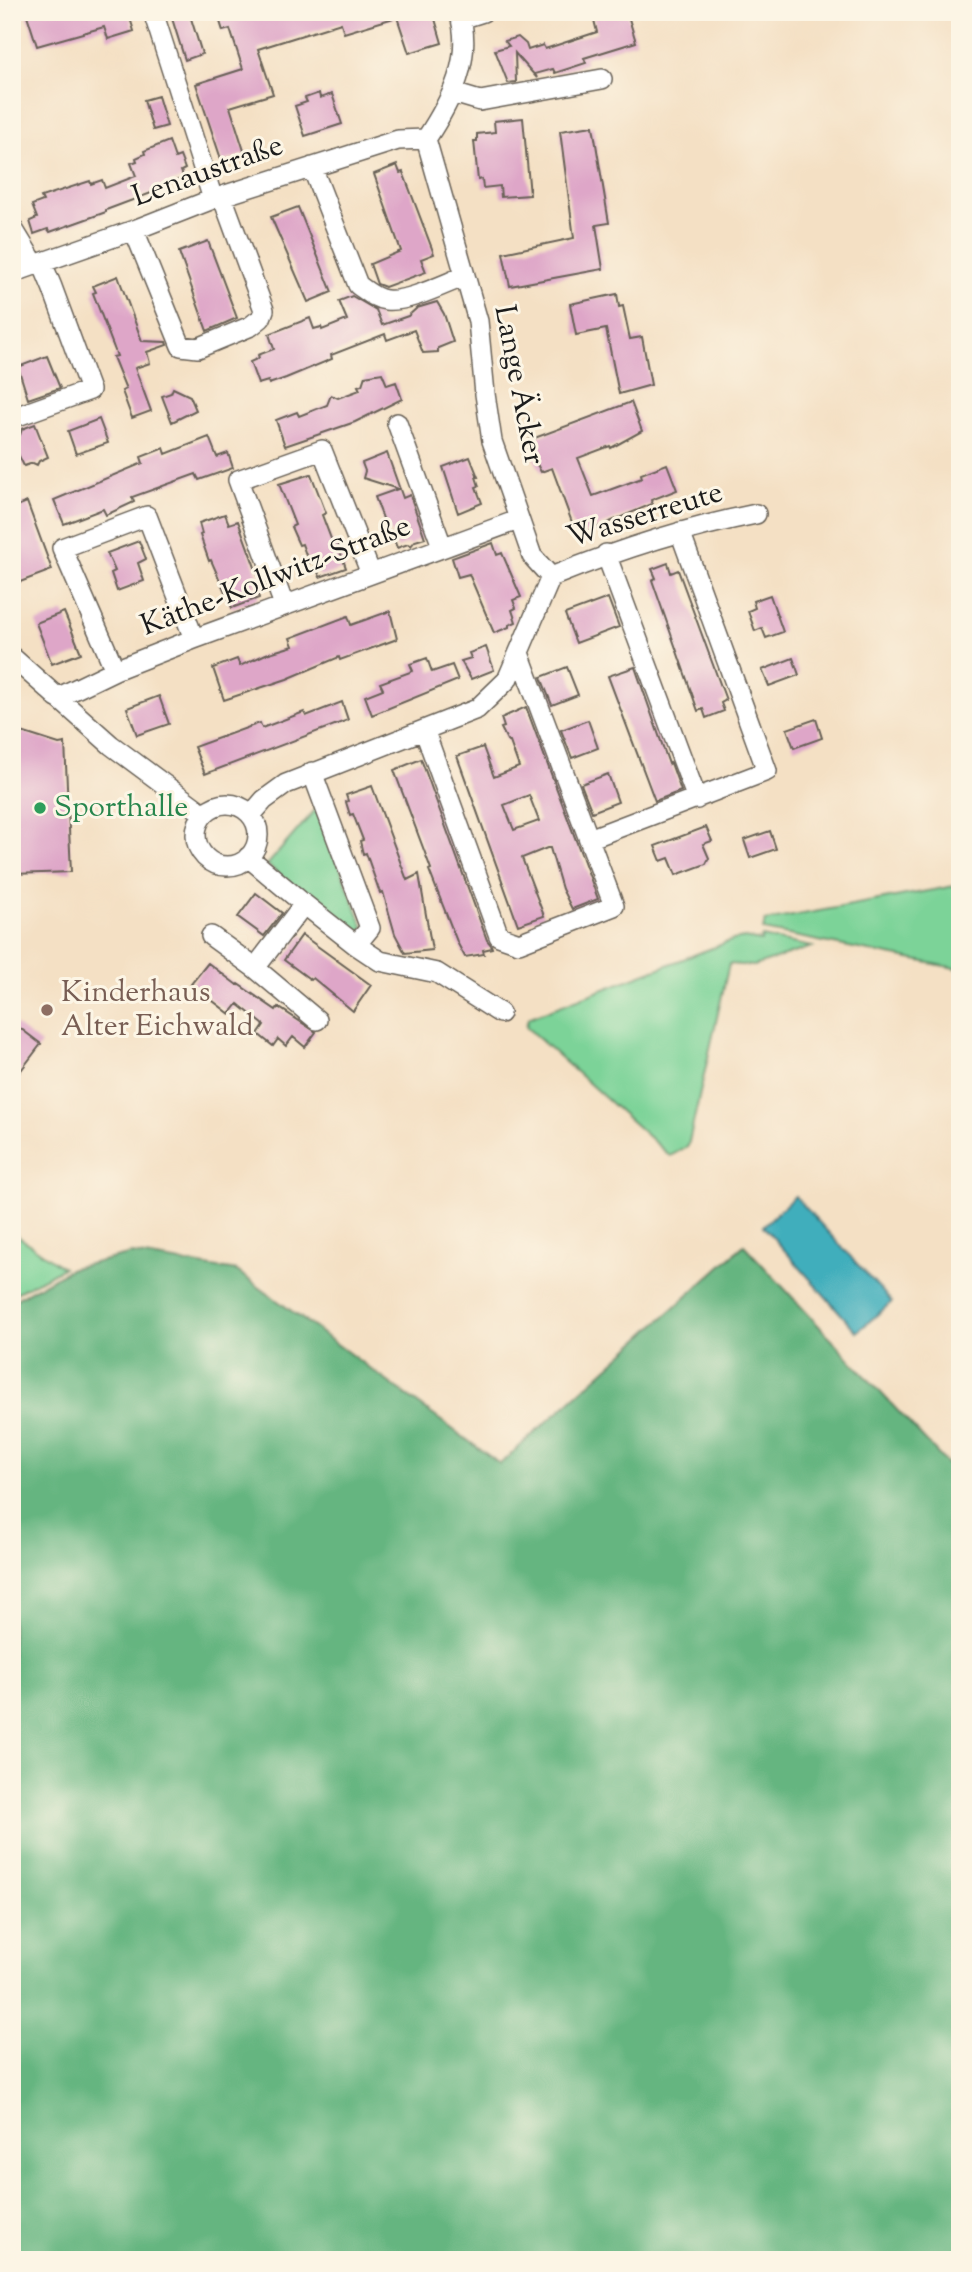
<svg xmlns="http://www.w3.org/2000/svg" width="972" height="2272" font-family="'Sorts Mill Goudy',serif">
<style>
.green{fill:#7cd398;stroke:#4c785a;stroke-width:2}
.forest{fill:#65b580;stroke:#40684e;stroke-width:2}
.water{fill:#3faebc;stroke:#2e656c;stroke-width:2}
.building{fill:#dea6c8;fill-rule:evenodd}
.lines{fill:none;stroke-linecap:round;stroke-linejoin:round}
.minor-casing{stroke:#686157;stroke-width:22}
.minor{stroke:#fff;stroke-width:19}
.leisure-dot{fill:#2e9e5b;stroke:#fcf5e5;stroke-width:2.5}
.education-dot{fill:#8d6e63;stroke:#fcf5e5;stroke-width:2.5}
.labels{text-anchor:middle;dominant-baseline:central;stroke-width:6;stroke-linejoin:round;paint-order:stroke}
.street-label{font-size:30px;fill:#1c1c1c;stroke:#fcf5e5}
.leisure-label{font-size:30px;fill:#27864d;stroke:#fcf5e5;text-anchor:start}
.education-label{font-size:30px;fill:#785e54;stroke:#fcf5e5;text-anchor:start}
</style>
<rect width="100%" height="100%" fill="#fcf5e5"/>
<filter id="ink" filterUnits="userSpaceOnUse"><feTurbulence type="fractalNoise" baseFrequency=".0143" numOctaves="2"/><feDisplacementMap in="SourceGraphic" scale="14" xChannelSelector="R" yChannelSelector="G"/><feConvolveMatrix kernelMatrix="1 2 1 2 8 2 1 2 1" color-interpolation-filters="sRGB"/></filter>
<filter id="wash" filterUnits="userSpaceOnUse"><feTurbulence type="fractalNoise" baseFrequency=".00686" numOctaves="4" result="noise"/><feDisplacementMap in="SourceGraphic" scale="28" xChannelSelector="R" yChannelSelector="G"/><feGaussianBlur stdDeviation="1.57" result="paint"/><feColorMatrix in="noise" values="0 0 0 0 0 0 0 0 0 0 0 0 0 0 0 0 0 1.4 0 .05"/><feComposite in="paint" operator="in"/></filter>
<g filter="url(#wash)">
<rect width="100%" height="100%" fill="#f4e0c4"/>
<path class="green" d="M317 808 364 928 357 934 267 865Z
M960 885V969L763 930 765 921Z
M762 937 812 947 754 966 729 964 688 1146 670 1156 526 1027 528 1018 733 940 745 938 761 941Z
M12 1232 63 1268 12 1295Z"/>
<path class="forest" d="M744 1245 960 1478V2260H12V1301L72 1268 132 1254 237 1271 500 1464Z"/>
<path class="water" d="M795 1196 892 1302 857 1332 763 1226Z"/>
<g id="blocks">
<path class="building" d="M26 12H140V15L130 18 134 31 108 39 104 27 37 46Z
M170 12H189L202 54 185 60Z
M217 12H433L442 43 409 53 397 17 344 33 341 23 258 49 273 94 230 107 245 154 222 162 196 84 243 69 230 29 223 31Z
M592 12H627L636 42 584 58 586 63 555 73 553 69 535 74 537 78 515 53 516 82 508 83 495 50 509 46 505 41 518 37 526 44 528 50 543 45 545 49 597 32Z
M319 93 320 98 332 94 342 124 305 136 295 106 307 102 305 98Z
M158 96 167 126 153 130 144 100Z
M523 118 530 195 501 197 500 186 483 188 482 179 478 180 474 141H477V134L495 132 494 121Z
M593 126 609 223 596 225 603 269 510 286 503 253 574 238 560 131Z
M169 141 175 158 180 156 185 169 181 171 184 178 161 186 162 189 106 210V212L50 232 48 229 34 234 30 221 37 218 32 205 43 201 41 197 90 181 91 184 102 180 105 188 136 176 131 163 137 161 136 158 145 154 144 151Z
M397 165 400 173 403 172 434 254 421 259 426 272 385 287 377 284 370 264 401 251 374 174Z
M298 207 332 292 308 302 271 217Z
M208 241 237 318 207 331 179 252Z
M118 276 142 341 166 342 167 345 147 352 150 363 135 368 151 411 132 418 122 391 126 389 113 357 117 356 93 293 96 292 93 286Z
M617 294 619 307 623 306 630 339 642 337 651 385 619 394 606 329 576 335 570 304Z
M352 296 376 310 382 325 408 316 417 308 437 302 444 314 453 342 438 348V352L423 353 414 330 387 340 385 334 331 355 332 359 286 378 269 384 268 381 258 384 250 362 259 358 258 355 274 349 269 334 310 318 314 329 321 327 322 330 347 320 339 301Z
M47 356 60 388 28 399 18 367Z
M382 373 387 385 396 382 402 399 355 422 285 446 276 420 297 412 299 416 327 405 331 395 338 398 360 390 358 386 362 385 365 376Z
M173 388 190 396 196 410 172 422 162 396 171 393Z
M631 402 642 431 611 448 610 446 578 458 593 496 642 478 641 474 667 464 677 490 651 500 652 504 577 536 552 468 541 472 528 447 531 445 529 440Z
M99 419 108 443 76 454 68 431Z
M35 424 48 457 39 461 37 465 33 463 24 466 15 448 13 437 20 435 22 429Z
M209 437 217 457 228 453 233 468 199 480 196 474 132 497 134 502 106 515 103 509 64 524 54 500 143 463 141 457 164 448 166 454Z
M387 453 403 498 410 495 425 538 415 541 411 546 408 544 397 548 391 531 388 532 375 497 398 489 363 478 365 471 362 463Z
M470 457 478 477H476L479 486 476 487 482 503 458 513 443 467Z
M311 474 326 513 322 515 333 544 337 543 346 568 320 577 314 561 309 563 302 544 299 545 291 527 295 525 279 484Z
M27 502 52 570 12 585V508Z
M225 514 229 524 238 521 260 581 254 583 259 598 232 608 211 560 209 561 200 535 202 534 199 523Z
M139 541 146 559 138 563 144 581 117 591 111 573 115 571 107 553Z
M493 543 497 555 502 553 521 597 513 600 516 608 512 610 516 622 509 625V627L494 633 469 574 458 577 452 558Z
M668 563 671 573 678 570 726 700 721 703 724 711 706 718 703 709 698 711 652 580 656 578 652 569Z
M770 595 783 632 766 638 762 628 755 631 748 611 755 608 753 601Z
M608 598 619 627 576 643 565 614Z
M390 611 397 639 340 660 339 657 287 679 224 700 213 668 237 659 240 666 266 654 293 646 290 638 348 616 351 625Z
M64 612 81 653 52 664 36 623Z
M486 647 494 670 471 679 461 661 471 658 469 653Z
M427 658 432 672 452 665 458 680 372 715 365 696 383 689 380 683 413 671 410 664Z
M793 658 799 675 769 686 762 670Z
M567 667 578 695 552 705 541 677Z
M635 667 669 764 671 763 681 791 655 801 608 676Z
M159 696 169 724 137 735 127 708Z
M342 702 348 720 205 774 194 747 260 723 262 728 304 712 306 716Z
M526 707 598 899 572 909 562 889 550 848H547L522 858 544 916 518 925 457 756 483 747 494 777 519 767 510 742H508L501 728 504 727 501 718ZM529 795 539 821 514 830 504 805Z
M816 719 822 738 794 748 787 729Z
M588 720 598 748 572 758 561 730Z
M12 729 59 744 65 743 71 872 12 874Z
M421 759 487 940 491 945 492 948 483 950 484 954 465 957 458 944 429 870 431 869 394 770Z
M608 774 618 802 592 812 581 784Z
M372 786 407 880 419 874 432 950 405 953 395 934 383 892 380 893 366 853 363 854 360 841 363 840 353 814 350 815 346 802 348 801 346 795Z
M706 827 712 841 703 844 709 858 706 864 676 875 669 858 661 861 655 846Z
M770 831 776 849 750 858 744 840Z
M256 893 282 913 264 936 238 917Z
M302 935 371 985 353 1011 313 978 311 980 284 960Z
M208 963 237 985 238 984 276 1010 278 1007 316 1032 305 1047 293 1037 286 1046 278 1039 273 1046 258 1034 264 1025 238 1004 230 1014 191 984Z
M12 1022 41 1044 12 1082Z"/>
</g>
</g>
<g filter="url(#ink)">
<use href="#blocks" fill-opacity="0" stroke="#686157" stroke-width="2"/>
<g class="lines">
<g class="minor-casing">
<path id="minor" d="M153 12 213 199
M459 12C474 58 451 101 426 139L478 321 485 394 492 441 532 556 551 577
M461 19 483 12
M453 93 480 101 602 79
M312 167 358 285C367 291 375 299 386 300 407 303 444 284 465 276
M12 227 35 265
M134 230 181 346 198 348 251 326 261 318 264 310 222 196
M12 273 134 230 213 199 398 140 426 139
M12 418 90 390 52 287 42 263
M397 423 442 546
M606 554 697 799
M551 577C618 550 685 528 756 514
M284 605 238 480 322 450 371 574
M12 657 111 745 204 814
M115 670 62 548 147 516 194 639
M57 698 115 670 194 639 518 520
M425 732 499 936 519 943 614 906 519 653
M312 772 370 928 356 945
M196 835a31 31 0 1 1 62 0a31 31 0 1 1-62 0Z
M251 815 264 800 286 784 477 709 507 680 551 577
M589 839 767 771 680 532
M248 857 304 904 356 945 380 961 437 973 500 1013
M304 904 255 968 317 1020
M211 936 255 968"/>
</g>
<use href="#minor" class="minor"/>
</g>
</g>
<circle class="leisure-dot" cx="40" cy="808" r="7"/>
<circle class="education-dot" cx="47" cy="1010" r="7"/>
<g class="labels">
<g class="street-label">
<text transform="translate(208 172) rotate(-20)">Lenaustraße</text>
<text transform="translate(518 385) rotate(79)">Lange Äcker</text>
<text transform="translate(645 516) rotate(-17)">Wasserreute</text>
<text transform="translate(276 577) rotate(-21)">Käthe-Kollwitz-Straße</text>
</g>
<g class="leisure-label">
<text x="54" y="808">Sporthalle</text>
</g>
<g class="education-label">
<text x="61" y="993">Kinderhaus<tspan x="61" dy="34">Alter Eichwald</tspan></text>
</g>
</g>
<rect width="972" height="2272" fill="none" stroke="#fcf5e5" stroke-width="42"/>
</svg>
